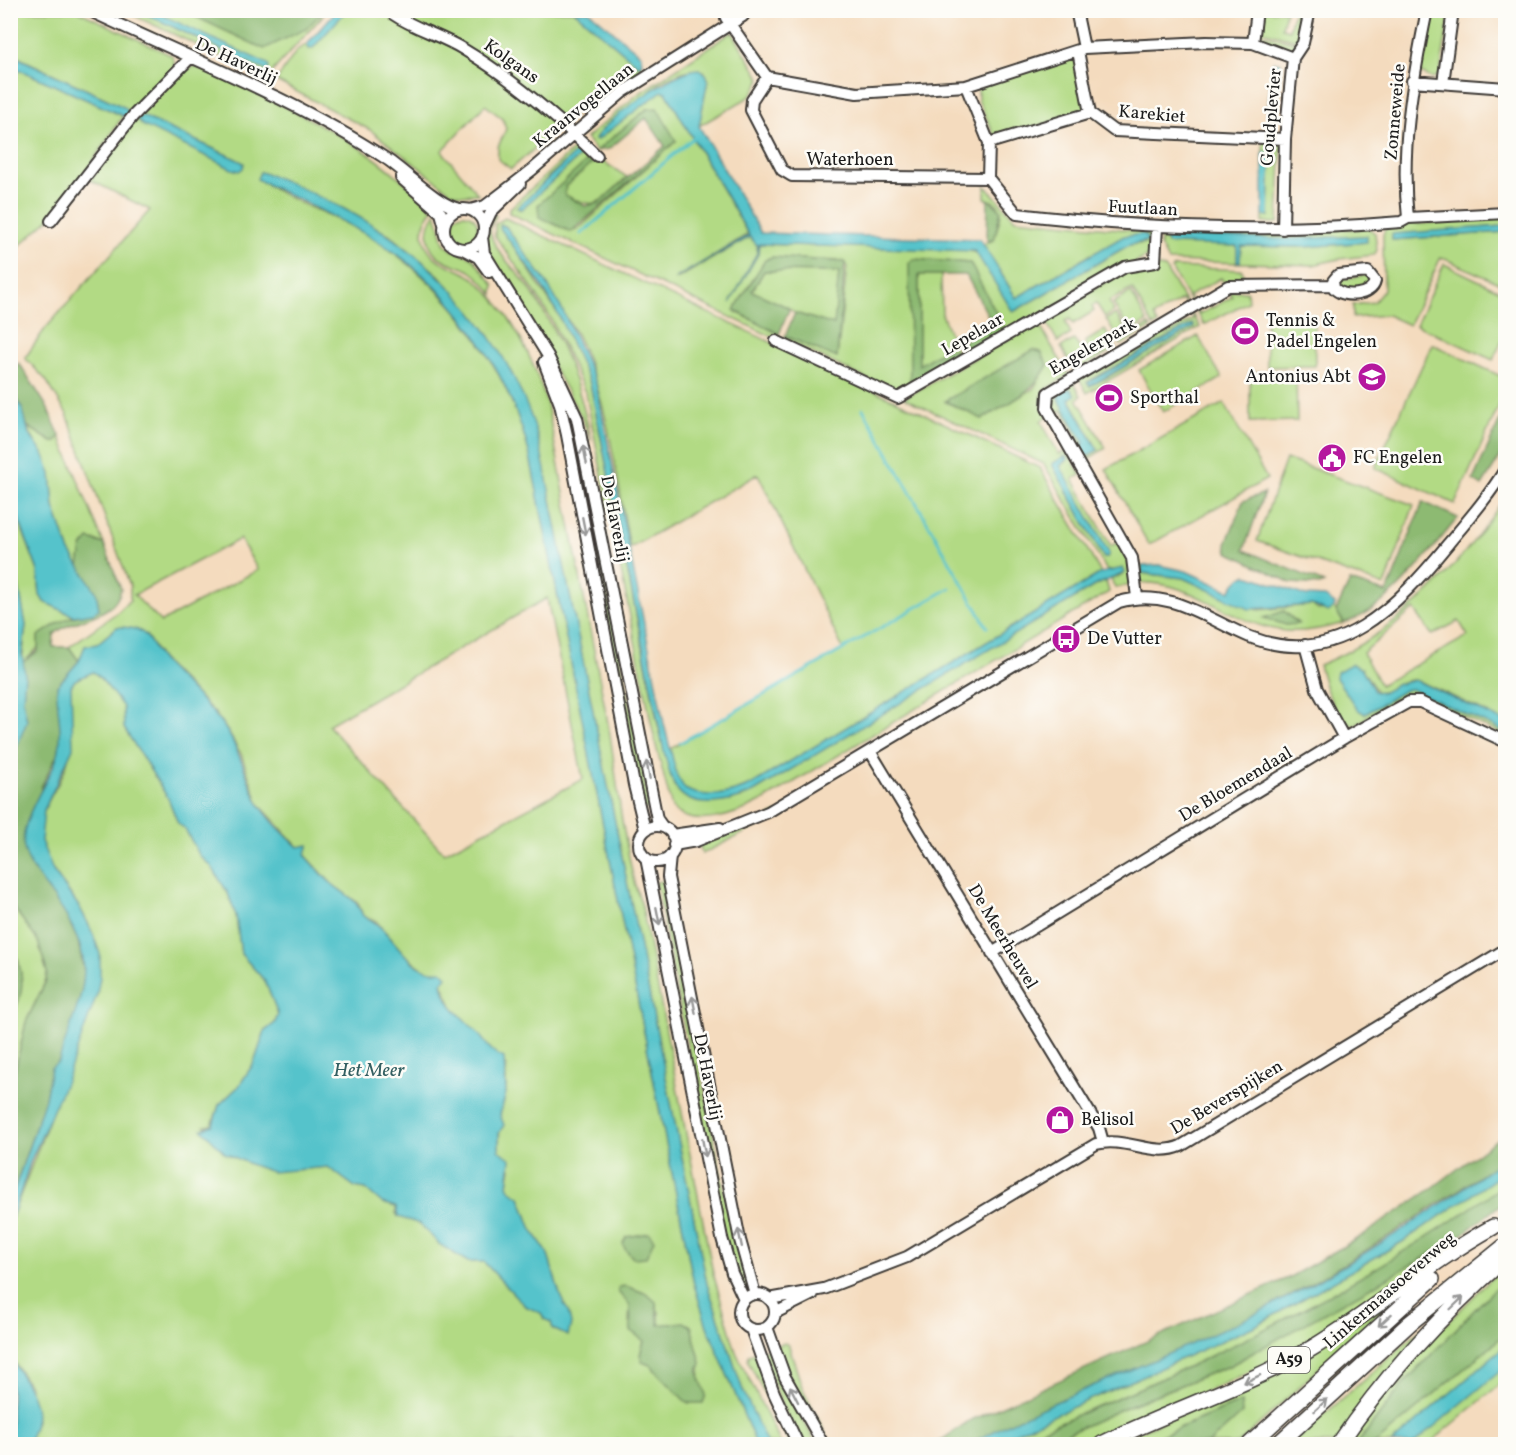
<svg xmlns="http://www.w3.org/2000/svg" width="1516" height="1455" font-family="Vollkorn,serif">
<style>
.green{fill:#b2da84;stroke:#677b50;stroke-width:1.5;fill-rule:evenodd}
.forest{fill:#8dba72;stroke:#546b47;stroke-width:1.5}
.water{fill:#55c3cb;stroke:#387074;stroke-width:1.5}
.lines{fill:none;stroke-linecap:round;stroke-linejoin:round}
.stream{stroke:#55c3cb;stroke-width:3}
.minor-casing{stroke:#3c3934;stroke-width:14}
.highway-casing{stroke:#3c3934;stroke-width:18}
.minor{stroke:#fff;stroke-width:10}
.highway{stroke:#fff;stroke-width:15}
.oneway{stroke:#999}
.labels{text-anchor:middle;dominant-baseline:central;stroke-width:5;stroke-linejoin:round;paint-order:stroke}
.shield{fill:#fdfcf7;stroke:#605f5e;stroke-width:1.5}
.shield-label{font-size:16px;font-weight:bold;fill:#1c1c1c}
.street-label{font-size:18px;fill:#1c1c1c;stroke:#fdfcf7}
.poi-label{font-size:18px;fill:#1c1c1c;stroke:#fdfcf7;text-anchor:start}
.water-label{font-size:20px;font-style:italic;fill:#335f62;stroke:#fdfcf7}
</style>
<rect width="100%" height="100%" fill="#fdfcf7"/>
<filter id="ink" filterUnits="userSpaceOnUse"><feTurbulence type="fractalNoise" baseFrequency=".0167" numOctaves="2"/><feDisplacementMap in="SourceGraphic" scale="12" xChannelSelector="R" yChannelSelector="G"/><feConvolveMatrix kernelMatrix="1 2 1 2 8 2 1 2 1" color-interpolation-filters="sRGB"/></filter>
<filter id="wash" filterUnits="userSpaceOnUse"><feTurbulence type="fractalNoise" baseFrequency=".008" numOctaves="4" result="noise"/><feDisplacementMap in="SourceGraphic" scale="24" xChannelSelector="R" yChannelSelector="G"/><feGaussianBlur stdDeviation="1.35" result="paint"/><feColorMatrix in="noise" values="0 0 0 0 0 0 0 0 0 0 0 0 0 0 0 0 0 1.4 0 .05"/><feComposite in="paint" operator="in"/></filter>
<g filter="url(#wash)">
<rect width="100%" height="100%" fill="#f4dbbe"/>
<path class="green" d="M346 10 574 11 638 65 647 68 637 75 613 81 511 169 498 159V147L506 129 503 119 485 105 442 151 478 194 460 195 451 192 370 130 276 81 297 50 307 44V47H313Z
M11 11H78L173 56 175 67 129 113 126 108 11 54Z
M124 11H139L267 71 145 11H327L273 71 270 79Z
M1260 11H1286L1282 28 1289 30 1294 11H1304L1300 41 1258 30Z
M1432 11H1450L1440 74 1433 79 1419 72Z
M732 32 761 79 751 96 699 126 708 79 704 71C684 66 652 82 644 102L662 91 666 92 748 234 675 280 750 237 757 245V252L759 244 965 250 978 253 1013 312 1129 245 1146 243 1147 237 1095 252 1016 298 983 244 994 240C997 221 1012 207 985 198V185L1015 219 1151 232 1150 255 970 353 962 347 964 344 966 348 1001 332 970 263 913 259V383L956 359 919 366V275H941L942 314 959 357 901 392H894L785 340V336L837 358 847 266 842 261 768 258 736 312 779 334 777 339 509 213V209L578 145 627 177C601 200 599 213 565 195L566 186 592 163 538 205 571 232 578 229 676 141 647 109 596 151 586 138 638 94ZM576 153 580 156 519 210 550 175Z
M1257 34V33L1299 43 1286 52 1263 43Z
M1076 55 1087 102 1083 113 998 138 994 134 978 100V87Z
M11 66 123 116 83 176 48 220 11 253Z
M195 66C252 91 310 116 363 150 389 167 411 188 433 209 423 221 420 234 427 247 438 268 460 266 476 280 511 311 534 360 547 404L610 734 622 821 634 882 642 906 713 1273 736 1352 781 1444H767L765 1441 742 1388 707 1284 551 500 538 438 519 389 487 332 439 275 389 234 264 182C282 198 333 216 357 229 444 278 506 361 530 456L694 1284 707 1326 756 1444H630L617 1440 613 1444H28L36 1421 34 1406 29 1386 11 1357V1220L97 994C104 950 92 923 66 888 55 874 43 858 41 840 36 804 63 787 68 759 73 736 69 709 71 686L75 680 93 672C100 675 117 699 124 707V728L168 798 178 823 185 829 200 856 212 867 228 893 236 916 241 954 265 981 278 1014 275 1023 265 1031 254 1063 239 1086 219 1105 212 1125 205 1126 292 1170 328 1167 355 1187 366 1189 382 1202 396 1207V1214L420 1224 439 1244 468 1262H484L525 1306 542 1313 544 1319 551 1322 553 1329 568 1336V1311L561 1298 547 1252 532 1230 520 1197 511 1191 508 1185 511 1168 499 1150 500 1115 506 1093V1066L453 1008 442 983 405 955 376 921 363 916 358 903 332 884 259 804 241 754 228 732 215 713 161 659 146 635 117 627 97 644 85 646 79 661 69 647 119 611 130 600V586L67 414 46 380 25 358 45 329 150 210 90 180 137 116 185 70ZM142 116 236 159 138 120ZM240 539 258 570 161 622 134 595ZM547 598 583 779 444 853 328 725ZM631 1288 647 1294 659 1312V1325L677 1323 693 1334 701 1363 699 1379 705 1395 689 1403 650 1365 641 1351 644 1341 629 1323 630 1305 626 1299Z
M1263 139 1282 140 1278 223H1263V216H1269L1270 153 1263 152Z
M436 212 444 243 452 250 472 257 494 285 493 294C486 285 479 277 470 271 462 266 452 265 444 260 424 250 425 227 436 212Z
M493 214 496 216C491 223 488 230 492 238 499 256 519 273 530 289 562 339 580 383 591 441L581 416 487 251 486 237Z
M450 228a14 14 0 1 1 28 0a14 14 0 1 1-28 0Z
M1505 217V226L1463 229 1392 240 1505 232V286L1441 257 1409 325 1387 315 1353 318V305L1374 302 1384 290 1383 235 1385 229 1410 222 1418 224Z
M505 218 1040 468 1101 573 751 785C733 793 695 805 681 785 674 775 673 760 670 749L843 649 758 474 630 548C616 477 609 399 576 334 556 296 525 264 506 226L500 225 558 314 590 383 658 725 674 786 712 803 741 798 1094 586 1106 581 1109 592 761 802C738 814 693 831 672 808L655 742 586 394 551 319 533 289 495 236V224Z
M1369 229 1375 233 1377 250 1374 255 1339 259 1313 265 1168 261 1160 245 1161 235 1168 231ZM1168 235 1284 239 1366 236V242L1306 247 1241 246 1240 262H1237V246L1165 241Z
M1444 264 1505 293V334L1493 360 1416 325Z
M1147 265 1165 268 1187 305 1182 300 1154 316 1158 324 1154 327 1132 289 1109 301 1114 311 1105 317 1096 303 1092 307 1094 311 1073 324 1070 319 1065 321 1071 334 1058 342 1046 321V317L1126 270Z
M1174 267 1242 270 1245 281 1224 283 1221 278 1189 296 1191 303 1172 270Z
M764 271 839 272 835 326 795 313 787 307 752 291Z
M1365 275 1370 279 1366 288 1340 289 1338 280Z
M1229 291H1247L1248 302 1204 325 1195 309 1200 314 1232 297Z
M1131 292 1147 322 1130 332 1113 303Z
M1191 312 1200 327 1087 393 1079 378 1161 329 1165 335 1193 319ZM1192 324 1108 377 1089 386 1087 382Z
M1116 314 1129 336 1149 325 1151 328 1121 345 1106 319Z
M1314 315 1315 366 1267 367 1266 316Z
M1038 323 1069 375 1045 390 1042 406 1048 416 1041 421 1059 454 1067 451 1081 475 1073 479 1111 546 1118 542 1128 560 1131 584 1115 588 1111 579 1123 575V569L1107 571 1044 464 904 398ZM1048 365 1033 389 982 419 946 402ZM1065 457 1067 461 1060 466 1107 558H1104L1052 464Z
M1105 330 1116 348 1075 372 1061 347 1074 340 1083 352 1088 348 1085 342Z
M1198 336 1222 378 1163 412 1139 370Z
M1432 344 1505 378V392L1455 504 1375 468Z
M1250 372H1296L1297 421 1250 422Z
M1073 381 1081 396 1077 399 1106 448 1082 463 1073 447 1080 443 1062 410 1054 413 1050 406 1051 395ZM1058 395 1069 398 1098 450 1085 457 1080 448 1084 443Z
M1224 403 1267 479 1149 545 1106 469Z
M27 426 52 442H56L60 436 104 544 95 540 82 547 79 567 69 550 54 507 51 474Z
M573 429H575L650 808 643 809 571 430Z
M1286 459 1414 505 1385 586 1257 541Z
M1505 495V722C1490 715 1423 680 1412 680 1399 680 1389 694 1377 692L1362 669 1365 714 1405 690 1411 689 1505 732V736L1414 694 1393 701 1353 726 1341 722 1326 689 1319 665C1386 638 1440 587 1482 530 1490 519 1499 508 1505 495ZM1414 609 1432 635 1459 621 1468 636 1380 685 1363 653Z
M10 498 38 571 40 595 44 602 74 616C50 626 43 647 22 663L26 625 11 547Z
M1138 566H1142V573L1183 578 1258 610 1312 605 1318 610 1334 608 1344 623C1323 629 1300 634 1279 630 1229 622 1192 580 1139 583ZM1284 611 1298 623 1286 625 1265 618Z
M776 813 780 815 702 854 699 843 752 826Z
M664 881 731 1227 750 1288 748 1292 744 1291 727 1254 656 882Z
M11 904 38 941 47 972 46 980 26 1022 11 1088 10 1016 19 961 11 948Z
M1505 1172V1184C1408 1254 1303 1313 1194 1364 1134 1392 1072 1416 1011 1444H990L1257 1325 1402 1242Z
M1454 1241 1409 1277 1290 1352 1226 1383 1085 1444H1045L1128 1406 1231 1365Z
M1505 1265V1278L1404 1383 1357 1444H1346L1397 1378 1433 1337Z
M1395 1298 1238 1444H1208L1242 1413 1240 1402 1141 1444H1109L1213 1400Z
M1451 1303 1336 1444H1291Z
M1505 1334V1346L1391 1444H1375Z
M785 1343 789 1346 802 1387 831 1444 817 1424 810 1420 775 1346Z
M770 1348 796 1406 816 1444H805L785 1413 761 1351Z
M755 1353 793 1444H790L748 1361 749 1355Z
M1505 1366V1380L1429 1444H1413Z"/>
<path class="forest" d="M183 11H323L306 29 264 49Z
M657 108 676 141 571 232 539 217 538 205 588 160 592 163 566 186 565 195 585 206 598 203 665 146 646 118 609 149 596 151 647 109Z
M988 199 1001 210 994 240 987 241Z
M772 257 845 262 837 358 785 336 795 313 834 325 839 272 764 271 752 291 787 307 789 310 779 334 734 310 765 260Z
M913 259 970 263 1003 326 1001 332 971 349 966 348 963 341 992 323 966 275H919V365L947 348 955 350 957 357 913 383 910 381 909 263Z
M1033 350 1041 352 1048 365C1032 394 1009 403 982 419L945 401Z
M19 363 46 405 60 436 56 442H52L27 426C23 403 11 396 10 370Z
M1505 409V449L1482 486 1473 480Z
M1264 493 1244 550 1324 583 1320 585 1291 583 1228 552 1226 544 1243 501Z
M1423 502 1458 518C1426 555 1392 608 1344 623L1336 611 1350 581 1387 593Z
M89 539 104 544 121 589C115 620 71 617 54 635L53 647H69L79 661 57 686 62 730 59 751 41 787 36 872 66 915 78 941 85 977 84 990 59 1061 51 1069 45 1099 11 1199V1088L26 1022 46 981 47 972 38 941 11 904V761L27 721 23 700 25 674 22 663 38 651V636C49 629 59 621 72 617 82 614 90 615 99 609L96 592 79 567 82 547Z
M1284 611 1298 624 1286 625 1264 618Z
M11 948C25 970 26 994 11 1016Z
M1505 1133V1158L1497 1164C1410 1223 1322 1282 1228 1328 1143 1369 1052 1398 970 1444H936L969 1421 1290 1277 1360 1237 1431 1189Z
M1505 1184V1201L1454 1241 1231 1365 1128 1406 1045 1444H1011C1072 1416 1134 1392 1194 1364 1303 1313 1408 1254 1505 1184Z
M649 1233 654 1240 646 1257 633 1258 625 1249 623 1243 626 1237Z
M1505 1278V1334L1375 1444H1357L1404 1383Z
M626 1286 647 1294 656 1302 659 1325 684 1322 691 1326 701 1363 698 1372 706 1395 703 1403H689L684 1400 650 1365 642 1362 640 1355 644 1341 631 1331 630 1305 618 1292 619 1287Z
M1241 1402 1242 1413 1208 1444H1141Z"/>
<path class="water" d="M139 11H153L268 64 269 68 267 71Z
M336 11H346L313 48 309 49 307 44Z
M574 11H589L641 55 642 64 638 65Z
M10 54 126 108 129 115 123 116 11 66Z
M1273 62 1281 63 1276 116 1267 115Z
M699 69 706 74 708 79 699 126 761 233 980 239 1016 298 1124 236 1145 234 1148 241 1129 245 1013 312 975 251 759 244 758 254 730 303 757 253V245L750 237 674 279 749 235 666 92 662 91 597 140 595 139C606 119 676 69 699 69Z
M142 116 236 159 244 163 243 168 239 171 232 169 142 125 137 119Z
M576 152 580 156 522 209 517 208Z
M1263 152 1271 153 1269 216H1263Z
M260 172C281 177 305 190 326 200 421 244 494 318 531 416 541 443 545 472 551 500L707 1284 742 1388 767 1444H756L707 1326 694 1284 530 456C509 372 456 291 382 244 344 220 303 202 264 183L257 179Z
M501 224 506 227 546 282 563 311 596 383 664 724 677 776 685 789C706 800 731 794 751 785L1101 573 1123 568 1125 573 1094 586 754 792C733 802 692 813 676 788 669 778 668 763 664 752L590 383 558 314 541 284 500 228Z
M1505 226V232L1392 240V234Z
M1168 235 1284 239 1367 236V242L1306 247 1241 246 1240 262H1237V246L1167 244 1165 238Z
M1192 324 1194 327 1090 386 1087 383Z
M10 388 22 408 29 434 43 453 51 474 54 507 69 550 96 592 99 609 93 613 74 616 44 602 40 595 38 571 11 498Z
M1070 388 1075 395 1069 399 1098 450 1085 457 1079 449 1084 443 1058 398 1060 393Z
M1065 456 1068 459 1060 466 1109 553 1107 558H1104L1052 464Z
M11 547 26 625 22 654 25 674 23 700 27 721 11 761Z
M1159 565 1186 571 1230 591 1236 582 1245 575 1251 576 1306 596 1325 597 1335 604 1334 608 1328 612 1312 605 1249 609 1183 578 1142 573V566Z
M117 627C153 627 145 641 164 663 185 686 210 705 227 731 241 753 246 778 258 802 266 816 286 836 298 847L309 845 305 855C313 864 322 875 331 883 346 896 355 896 363 916 394 927 405 976 442 971L447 976 442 983C445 1003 461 1016 474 1029 485 1040 489 1052 504 1058L506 1093 500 1115 504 1125 499 1133V1150L511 1159 508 1185 511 1191 520 1197 532 1230 547 1252 561 1298 568 1311 571 1324 568 1336 553 1329 551 1322 544 1319 541 1313 525 1306 484 1262H468L439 1244 420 1224 398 1217 396 1207 382 1203 366 1189 355 1187 328 1167 272 1172 252 1165 225 1153 202 1129 213 1125 219 1105 239 1086 254 1063 265 1031 275 1023 278 1014 265 981 241 954 236 916 228 893 212 867 200 856 185 829 178 823 168 798 124 728 123 707C117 699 100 675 93 672L75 680 71 686 73 748 44 810 41 841 53 871 80 908 93 934 100 954V977L97 994 65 1083 31 1160 11 1220V1200L45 1099 51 1068 59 1061C79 993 104 969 57 902 46 886 28 868 24 848 19 822 45 786 55 763 66 737 56 713 57 686L79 661 85 646 97 644Z
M1351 664 1362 669 1374 691 1382 693 1398 684 1415 680 1505 722V732L1411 689 1405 690 1365 714 1357 709 1336 678 1337 672Z
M1505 1158V1172L1402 1242 1257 1325 990 1444H970C1051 1399 1142 1368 1226 1328 1319 1285 1423 1220 1505 1158Z
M1505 1346 1504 1368 1413 1444H1391Z
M11 1357C20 1377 40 1398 35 1422 34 1430 30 1437 28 1444H11Z"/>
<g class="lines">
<path class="stream" d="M581 234 693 138
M863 409 987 627
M680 743 950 588"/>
</g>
</g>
<g filter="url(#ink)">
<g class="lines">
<g class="minor-casing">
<path id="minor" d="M88 10C187 57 293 98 385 158 404 170 440 207 460 209
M1076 10 1084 48
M393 14C415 29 440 35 463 49 513 79 556 116 597 156
M726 18 767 77 857 93 966 86 1084 48 1206 42 1253 43 1293 58
M1253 43 1257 10
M1078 51 1090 113
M767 77 752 100 751 110 782 170 792 176 988 178
M1412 81 1506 88
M1443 83 1453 10
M966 86 989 143 988 178 1017 214C1145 229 1272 233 1401 222L1408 218
M989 143 1090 113 1114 131 1285 139
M401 178 441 213 444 224
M444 229a20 20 0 1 1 40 0a20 20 0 1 1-40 0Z
M470 210 485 206 532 170 623 92 743 16 747 10
M1408 218C1400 149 1413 78 1427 10
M1408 218 1506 213
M51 221 133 116 190 58
M484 227 491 212 520 184
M1283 229 1285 139 1293 58 1303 43 1310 10
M482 237 484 253 548 356 577 418 657 819 662 826
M463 249 478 257 489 272
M1368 272 1375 281C1372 296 1343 299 1334 288L1333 281 1338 275Z
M776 341 898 398 1125 267 1155 262 1157 227
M544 362 560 404 567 435 634 785 645 830
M1137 597 1132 558 1047 408 1048 393 1228 286 1333 285
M1305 645 1317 689 1344 738
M870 751 1099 1128 1103 1142
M639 844a18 18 0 1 1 36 0a18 18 0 1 1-36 0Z
M672 835 720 828
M674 845 696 841 768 812 1119 602C1169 587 1206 619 1250 637 1337 671 1398 605 1448 544 1468 520 1489 496 1506 468
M670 856 668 877 740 1240 755 1294
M646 858 722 1238 732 1273 744 1299
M992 953 1344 738 1409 702H1420L1506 742
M739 1312a18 18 0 1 1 36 0a18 18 0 1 1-36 0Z
M769 1299 824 1289 907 1257 1096 1144C1125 1136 1153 1158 1181 1146L1506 949
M775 1313 813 1294
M767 1327 785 1377 823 1444
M751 1329 774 1393 798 1444"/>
</g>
<g class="highway-casing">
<path id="highway" d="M1102 1444C1167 1412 1238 1389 1302 1354 1369 1316 1426 1264 1493 1227
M1250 1444 1432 1279
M1278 1444 1410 1323 1506 1245
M1339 1444C1386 1375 1442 1314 1504 1259"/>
</g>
<use href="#minor" class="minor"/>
<use href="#highway" class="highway"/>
</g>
<defs><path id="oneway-shaft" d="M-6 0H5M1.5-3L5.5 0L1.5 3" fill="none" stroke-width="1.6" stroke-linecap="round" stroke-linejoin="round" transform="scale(1.5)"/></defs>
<g class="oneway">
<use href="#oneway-shaft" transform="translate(585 455) rotate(-101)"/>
<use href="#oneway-shaft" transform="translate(584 526) rotate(79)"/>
<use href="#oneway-shaft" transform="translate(648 770) rotate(-101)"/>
<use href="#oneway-shaft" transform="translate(658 916) rotate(79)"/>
<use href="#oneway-shaft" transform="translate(694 1005) rotate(-101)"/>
<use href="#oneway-shaft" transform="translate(704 1148) rotate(79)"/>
<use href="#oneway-shaft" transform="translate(740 1238) rotate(-102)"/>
<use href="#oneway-shaft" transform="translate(1457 1303) rotate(-44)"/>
<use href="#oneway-shaft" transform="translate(1385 1320) rotate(138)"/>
<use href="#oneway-shaft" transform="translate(1252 1379) rotate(155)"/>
<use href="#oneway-shaft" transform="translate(794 1394) rotate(-117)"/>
<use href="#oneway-shaft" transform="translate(1321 1405) rotate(-43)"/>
</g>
</g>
<defs>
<g id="stadium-disc" transform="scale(1.5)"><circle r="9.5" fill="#b5179e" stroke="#fdfcf7"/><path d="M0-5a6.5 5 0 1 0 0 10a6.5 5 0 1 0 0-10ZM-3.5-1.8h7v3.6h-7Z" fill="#fff"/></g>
<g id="school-disc" transform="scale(1.5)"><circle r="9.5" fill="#b5179e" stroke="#fdfcf7"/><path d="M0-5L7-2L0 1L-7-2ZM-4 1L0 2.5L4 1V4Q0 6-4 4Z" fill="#fff"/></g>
<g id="civic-disc" transform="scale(1.5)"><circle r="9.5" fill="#b5179e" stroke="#fdfcf7"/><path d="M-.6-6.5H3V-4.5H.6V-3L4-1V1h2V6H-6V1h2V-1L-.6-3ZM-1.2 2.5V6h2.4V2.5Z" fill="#fff"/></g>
<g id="bus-disc" transform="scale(1.5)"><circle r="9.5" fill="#b5179e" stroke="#fdfcf7"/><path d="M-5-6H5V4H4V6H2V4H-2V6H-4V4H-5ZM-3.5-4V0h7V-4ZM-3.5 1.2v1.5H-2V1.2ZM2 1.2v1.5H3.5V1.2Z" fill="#fff"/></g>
<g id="shop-disc" transform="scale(1.5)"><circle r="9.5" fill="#b5179e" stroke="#fdfcf7"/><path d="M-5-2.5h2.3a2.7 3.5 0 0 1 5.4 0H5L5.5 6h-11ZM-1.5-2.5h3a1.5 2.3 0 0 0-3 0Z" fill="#fff"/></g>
</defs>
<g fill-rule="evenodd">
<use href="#stadium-disc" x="1245" y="331"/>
<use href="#school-disc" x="1372" y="377"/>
<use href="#stadium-disc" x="1109" y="398"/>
<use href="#civic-disc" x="1332" y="458"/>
<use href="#bus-disc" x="1066" y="639"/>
<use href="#shop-disc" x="1060" y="1120"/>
</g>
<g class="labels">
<rect class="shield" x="1268" y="1347" width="42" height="26" rx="4.5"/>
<g class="shield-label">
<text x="1289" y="1360">A59</text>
</g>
<g class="street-label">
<text transform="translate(236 62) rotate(25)">De Haverlij</text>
<text transform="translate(511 62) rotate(35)">Kolgans</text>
<text transform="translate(584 106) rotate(-39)">Kraanvogellaan</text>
<text transform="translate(1396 112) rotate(-85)">Zonneweide</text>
<text transform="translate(1152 115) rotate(5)">Karekiet</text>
<text transform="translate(1272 117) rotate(-85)">Goudplevier</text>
<text x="850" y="160">Waterhoen</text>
<text transform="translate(1143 209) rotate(3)">Fuutlaan</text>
<text transform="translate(973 335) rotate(-30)">Lepelaar</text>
<text transform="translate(1093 347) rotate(-30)">Engelerpark</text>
<text transform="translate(614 519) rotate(79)">De Haverlij</text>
<text transform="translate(1236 785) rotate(-31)">De Bloemendaal</text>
<text transform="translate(1002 937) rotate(59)">De Meerheuvel</text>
<text transform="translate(707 1077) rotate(79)">De Haverlij</text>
<text transform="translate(1227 1098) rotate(-31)">De Beverspijken</text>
<text transform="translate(1390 1291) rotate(-41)">Linkermaasoeverweg</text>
</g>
<g class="poi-label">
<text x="1266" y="321">Tennis &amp;<tspan x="1266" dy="21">Padel Engelen</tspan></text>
<text x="1351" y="377" text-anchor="end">Antonius Abt</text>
<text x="1130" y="398">Sporthal</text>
<text x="1353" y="458">FC Engelen</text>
<text x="1087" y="639">De Vutter</text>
<text x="1081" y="1120">Belisol</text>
</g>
<g class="water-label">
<text x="369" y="1071">Het Meer</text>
</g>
</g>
<rect width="1516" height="1455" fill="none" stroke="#fdfcf7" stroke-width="36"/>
</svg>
